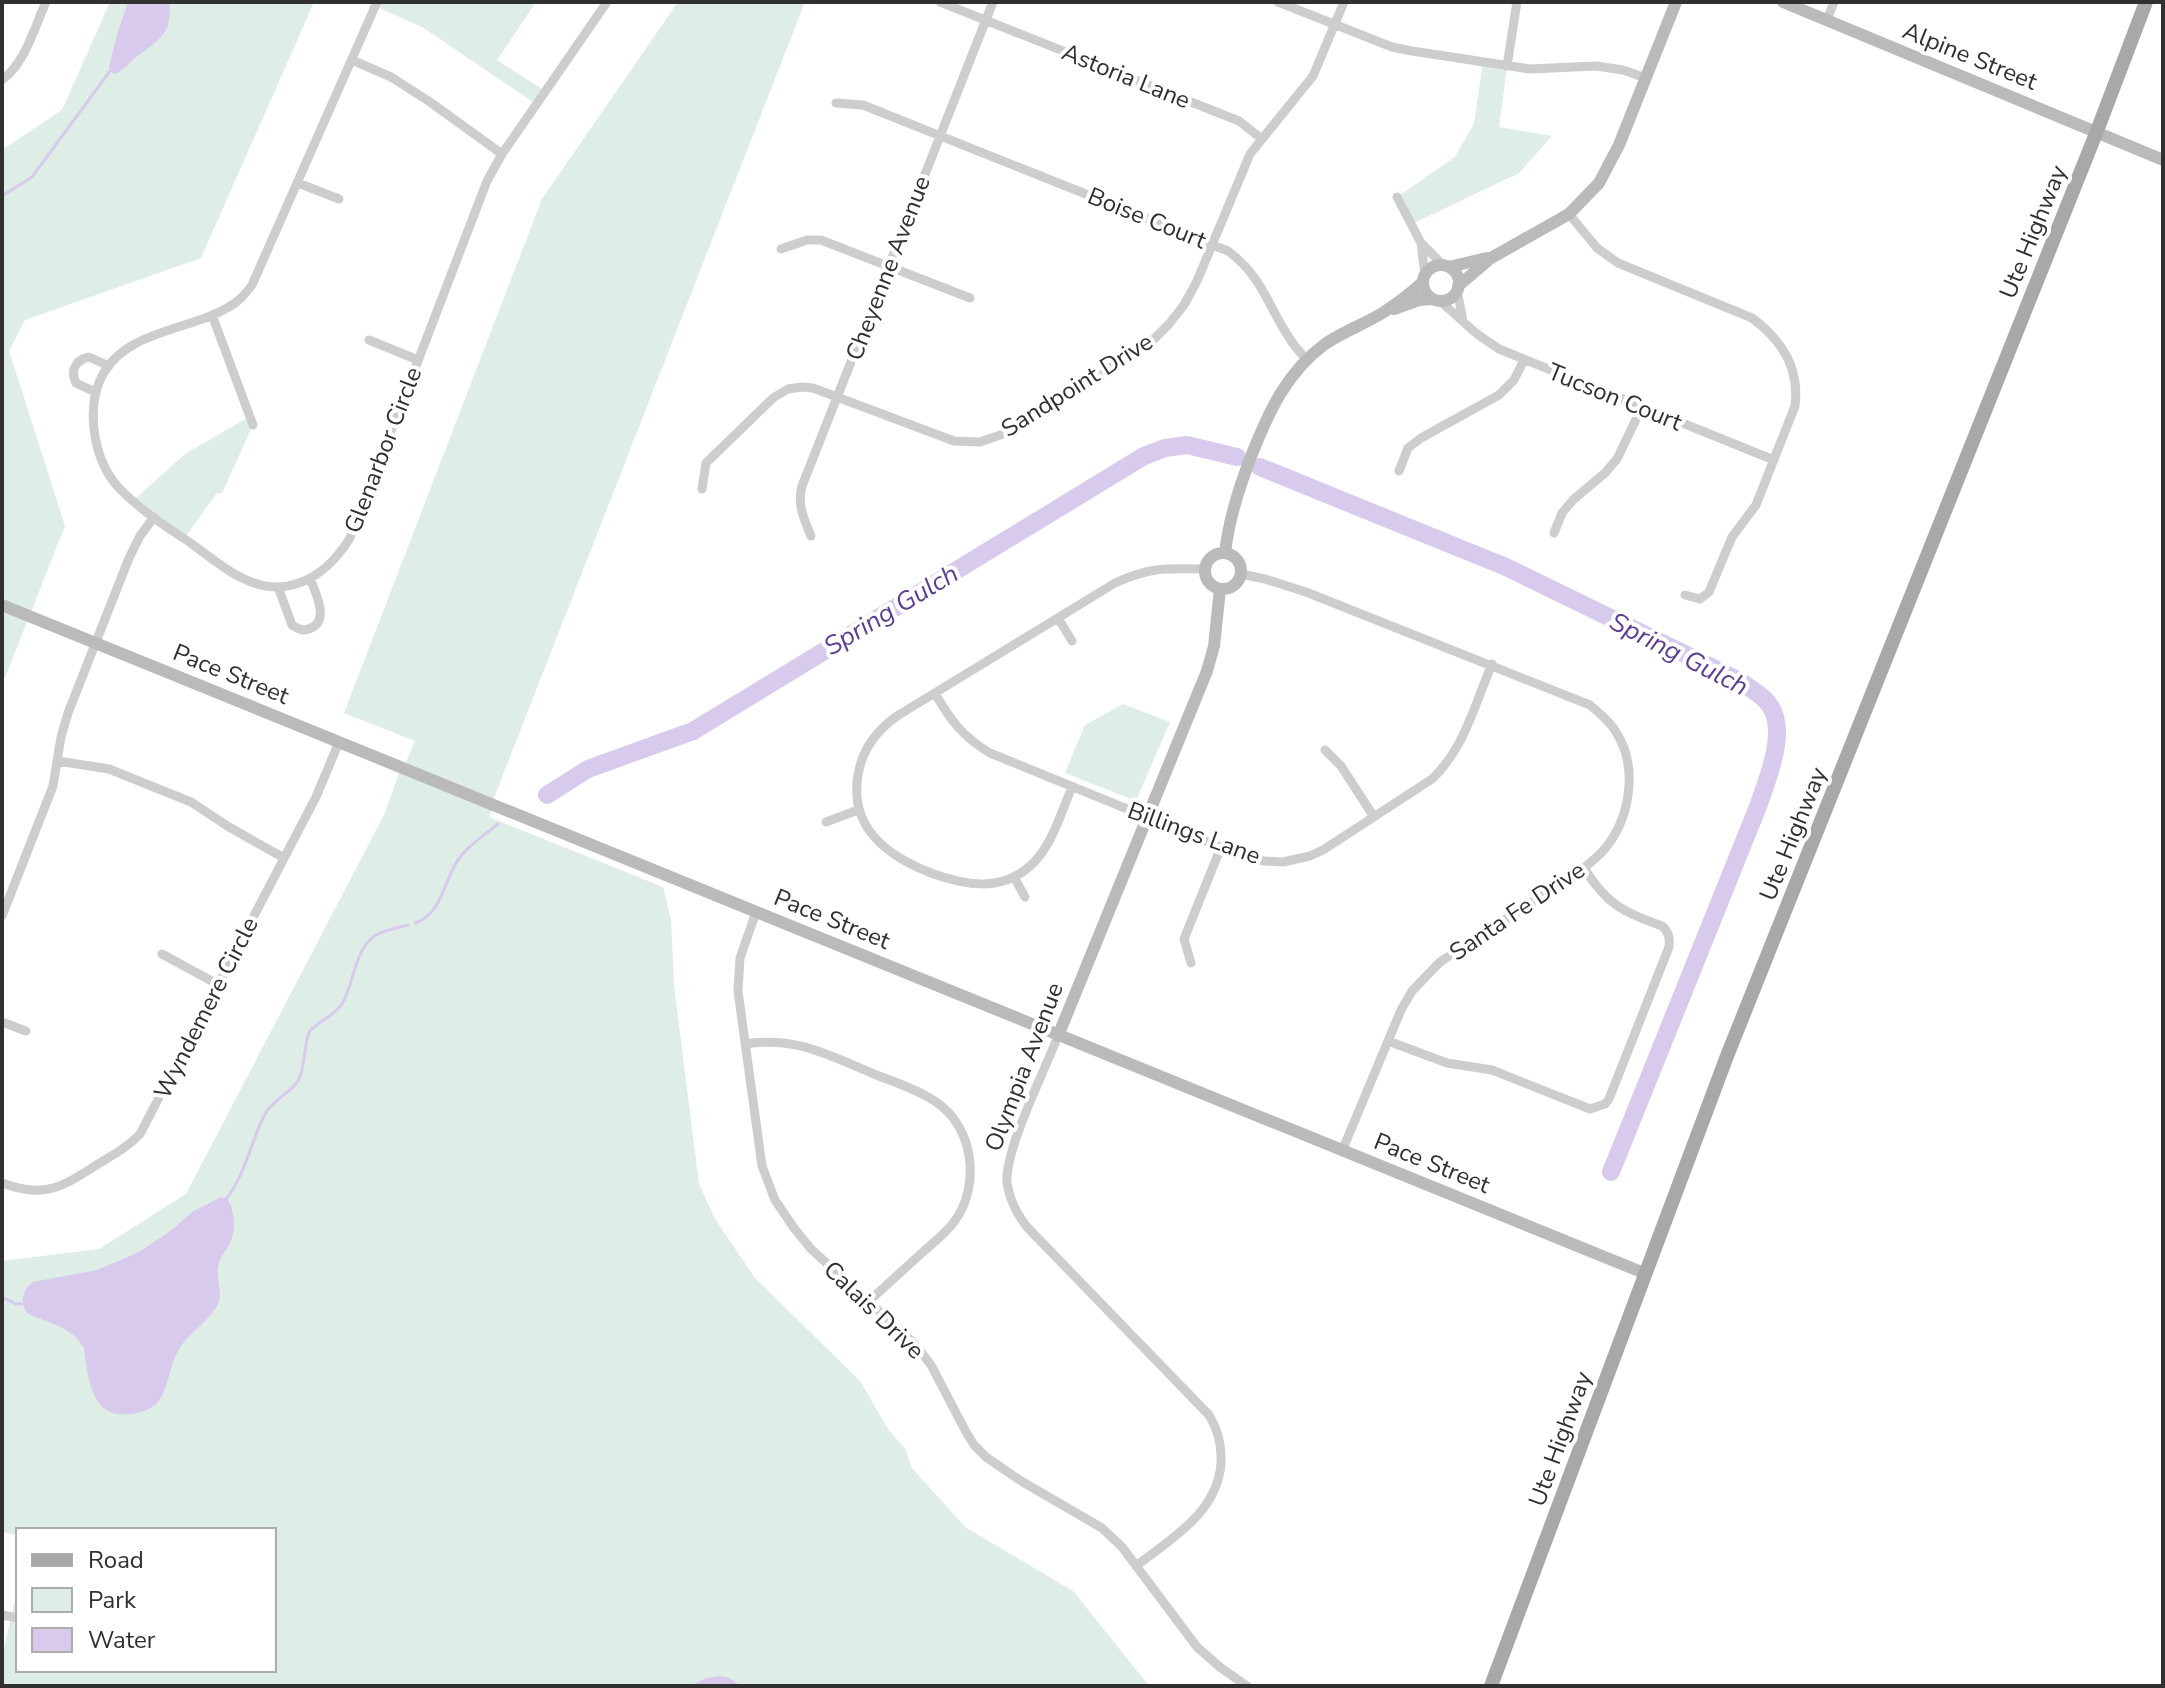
<svg xmlns="http://www.w3.org/2000/svg" width="2165" height="1688" font-family="'Nunito Sans',sans-serif">
<style>
.green{fill:#deede5}
.water{fill:#d8caec}
.lines{fill:none;stroke-linecap:round;stroke-linejoin:round}
.stream{stroke:#d8caec;stroke-width:3}
.river{stroke:#d8caec;stroke-width:18}
.street{stroke:#cdcdcd;stroke-width:9}
.secondary{stroke:#bababa;stroke-width:12}
.primary{stroke:#a8a8a8;stroke-width:14}
.labels{text-anchor:middle;dominant-baseline:central;stroke-width:8;stroke-linejoin:round;paint-order:stroke}
.street-label{font-size:24px;fill:#303030;stroke:#fff}
.water-label{font-size:26px;font-style:italic;fill:#5f3d92;stroke:#fff}
</style>
<rect width="100%" height="100%" fill="#fff"/>
<path class="green" d="M110 2H314L201 258 25 320 9 351 65 526 2 685V150L62 110Z
M377 2H536L497 60 545 91 536 104 422 27 375 6Z
M678 2H805L492 803 494 804 489 817 663 887 671 920 674 985 699 1184 715 1219 755 1278 860 1381 888 1429 906 1450 911 1467 965 1527 1073 1591 1149 1686H2V1657L18 1587V1670H274V1530H18V1535L2 1532V1261L99 1249 186 1194 385 813 401 767H404L415 741 344 713 542 199Z
M1483 62 1507 66 1499 127 1552 136 1519 173 1410 225 1397 197 1455 157 1474 124Z
M249 417 253 425 222 493 216 494 184 539 134 500 185 454Z
M1123 704 1170 722 1136 801 1065 773 1085 725Z"/>
<path class="water" d="M128 2H169C173 35 157 41 135 58 128 64 123 70 115 74L110 71 109 66 118 31Z
M221 1197 227 1198C235 1212 237 1230 229 1245 225 1252 219 1259 218 1267 216 1279 223 1292 218 1304 209 1322 188 1333 178 1351 169 1367 169 1387 158 1402 151 1410 140 1413 130 1414 90 1419 88 1376 84 1348 71 1325 48 1324 27 1313 20 1303 22 1289 33 1282L97 1270 139 1252 172 1230 192 1212Z
M719 1676 729 1678 741 1686H690L706 1678Z"/>
<g class="lines">
<path class="stream" d="M2 196 32 177 110 71
M415 923C444 913 443 879 460 857 470 844 486 834 498 824
M227 1198C246 1173 251 1141 265 1114 273 1099 292 1093 299 1079 306 1065 304 1039 310 1031 319 1020 334 1017 342 1004 354 984 354 952 373 937 382 930 398 928 408 925
M2 1297 16 1304H22"/>
<path class="river" d="M1260 467 1506 567 1742 682C1750 689 1762 695 1768 703 1789 728 1768 777 1759 804L1611 1172
M547 795 588 769 693 731 1144 456 1165 448 1187 445 1237 457"/>
<path class="street" d="M377 2 252 285C247 292 242 298 235 303 195 331 129 328 103 374 85 407 93 460 119 488 140 510 167 527 192 544 217 562 244 587 277 587 310 586 334 564 350 538L487 181 502 154 607 2
M940 2 1239 121 1262 139
M1278 2 1392 47 1412 51 1530 69 1596 66 1623 70 1646 78
M1827 20 1834 2
M352 60 391 77 430 102 502 154
M1507 66 1517 2
M2 80C26 62 34 28 46 2
M836 103 863 105 1228 251C1263 277 1267 305 1290 339 1295 347 1301 353 1306 359
M298 183 339 199
M1397 197 1421 243 1443 265
M1569 214 1597 248 1618 263 1752 318C1782 340 1800 368 1795 406L1756 505 1732 537 1709 592 1700 599 1685 595
M1421 243 1425 275
M781 249 807 240H821L970 298
M1457 290 1463 321
M1440 301 1477 334 1499 349 1774 460
M212 315 253 425
M369 340 418 360
M95 392 76 383C70 371 75 360 89 357L109 366
M1399 471 1408 448 1421 438 1499 395 1514 380 1524 360
M702 489 706 463 773 398 788 389 802 387 813 388 954 441 980 442 1006 433 1140 349 1153 340 1169 324 1184 305 1197 281 1250 154 1313 76 1344 2
M1554 533 1562 513 1574 499 1605 473 1617 459 1642 407
M811 536C804 519 797 505 802 486L993 2
M1241 574 1265 579 1306 592 1590 705C1599 713 1610 721 1616 732 1639 768 1630 820 1603 851 1597 857 1590 863 1584 868L1440 962 1412 991 1401 1010 1342 1151
M278 587 292 625C298 629 304 632 311 628 330 620 315 592 310 578
M1058 618 1072 641
M935 693C950 720 963 737 990 753L1245 857 1264 861 1283 862 1310 856 1323 850 1432 779C1464 749 1475 704 1492 664
M1325 750 1341 766 1374 817
M58 761 109 769 191 802 229 827 284 858
M1072 787C1060 815 1052 847 1029 867 1000 892 964 885 931 873 887 856 849 828 858 775 862 749 876 731 897 716L1115 583C1150 567 1167 568 1205 569
M826 822 858 810
M1014 877 1025 897
M756 912 740 958 738 991 762 1166 775 1200 794 1228 811 1249 913 1342 931 1365 966 1432 974 1445 986 1457 1021 1481 1102 1528 1122 1547 1197 1647 1221 1668 1247 1686
M2 916 53 786 61 737 68 713 129 558 140 536 154 517
M162 954 219 985
M1191 963 1184 939 1221 847
M2 1022 26 1031
M1058 1036C1045 1070 1005 1149 1007 1182 1009 1199 1017 1214 1027 1227L1209 1415C1218 1430 1222 1446 1221 1463 1218 1512 1171 1539 1136 1566
M1388 1041 1447 1063 1492 1070 1590 1109 1605 1104 1609 1099 1669 947C1670 938 1669 932 1662 926 1622 911 1607 905 1584 868
M745 1044C796 1036 828 1055 874 1074 894 1082 917 1089 936 1102 974 1127 981 1186 954 1222 946 1233 934 1242 923 1252 905 1268 887 1285 869 1301
M2 1183C45 1199 62 1187 98 1164 113 1155 128 1147 140 1134L316 797 339 742
M2 1615 18 1618"/>
<path class="secondary" d="M1783 2 2163 160
M1423 283a18 18 0 1 1 36 0a18 18 0 1 1-36 0Z
M1449 267 1487 258
M1458 286 1491 258 1569 214 1599 183 1619 145 1676 2
M1394 309 1419 300 1433 299
M1225 553C1229 518 1239 487 1252 454 1269 411 1287 372 1325 344 1344 331 1365 324 1384 312 1398 303 1411 293 1423 282
M1205 571a18 18 0 1 1 36 0a18 18 0 1 1-36 0Z
M2 605 1644 1273
M1058 1036 1207 671 1214 646 1220 589"/>
<path class="primary" d="M1491 1686 1727 1056 2097 131 2146 2"/>
</g>
<g class="labels">
<g class="street-label">
<text transform="translate(1970 56) rotate(22)">Alpine Street</text>
<text transform="translate(1126 76) rotate(22)">Astoria Lane</text>
<text transform="translate(1147 218) rotate(22)">Boise Court</text>
<text transform="translate(2033 232) rotate(-68)">Ute Highway</text>
<text transform="translate(888 268) rotate(-69)">Cheyenne Avenue</text>
<text transform="translate(1077 385) rotate(-32)">Sandpoint Drive</text>
<text transform="translate(1615 397) rotate(22)">Tucson Court</text>
<text transform="translate(383 450) rotate(-69)">Glenarbor Circle</text>
<text transform="translate(231 674) rotate(22)">Pace Street</text>
<text transform="translate(1194 833) rotate(20)">Billings Lane</text>
<text transform="translate(1793 834) rotate(-68)">Ute Highway</text>
<text transform="translate(1517 911) rotate(-34)">Santa Fe Drive</text>
<text transform="translate(832 919) rotate(22)">Pace Street</text>
<text transform="translate(206 1008) rotate(-63)">Wyndemere Circle</text>
<text transform="translate(1024 1067) rotate(-69)">Olympia Avenue</text>
<text transform="translate(1432 1163) rotate(22)">Pace Street</text>
<text transform="translate(874 1310) rotate(44)">Calais Drive</text>
<text transform="translate(1560 1439) rotate(-70)">Ute Highway</text>
</g>
<g class="water-label">
<text transform="translate(891 610) rotate(-31)">Spring Gulch</text>
<text transform="translate(1679 654) rotate(27)">Spring Gulch</text>
</g>
</g>
<rect width="2165" height="1688" fill="none" stroke="#303030" stroke-width="8"/>
<rect x="16" y="1528" width="260" height="144" fill="#ffffff" stroke="#acacac" stroke-width="2"/>
<rect x="32" y="1554" width="40" height="12" fill="#a8a8a8" stroke="#acacac" stroke-width="2"/>
<text x="88" y="1568" font-size="24" fill="#303030">Road</text>
<rect x="32" y="1588" width="40" height="24" fill="#deede5" stroke="#acacac" stroke-width="2"/>
<text x="88" y="1608" font-size="24" fill="#303030">Park</text>
<rect x="32" y="1628" width="40" height="24" fill="#d8caec" stroke="#acacac" stroke-width="2"/>
<text x="88" y="1648" font-size="24" fill="#303030">Water</text>
</svg>
